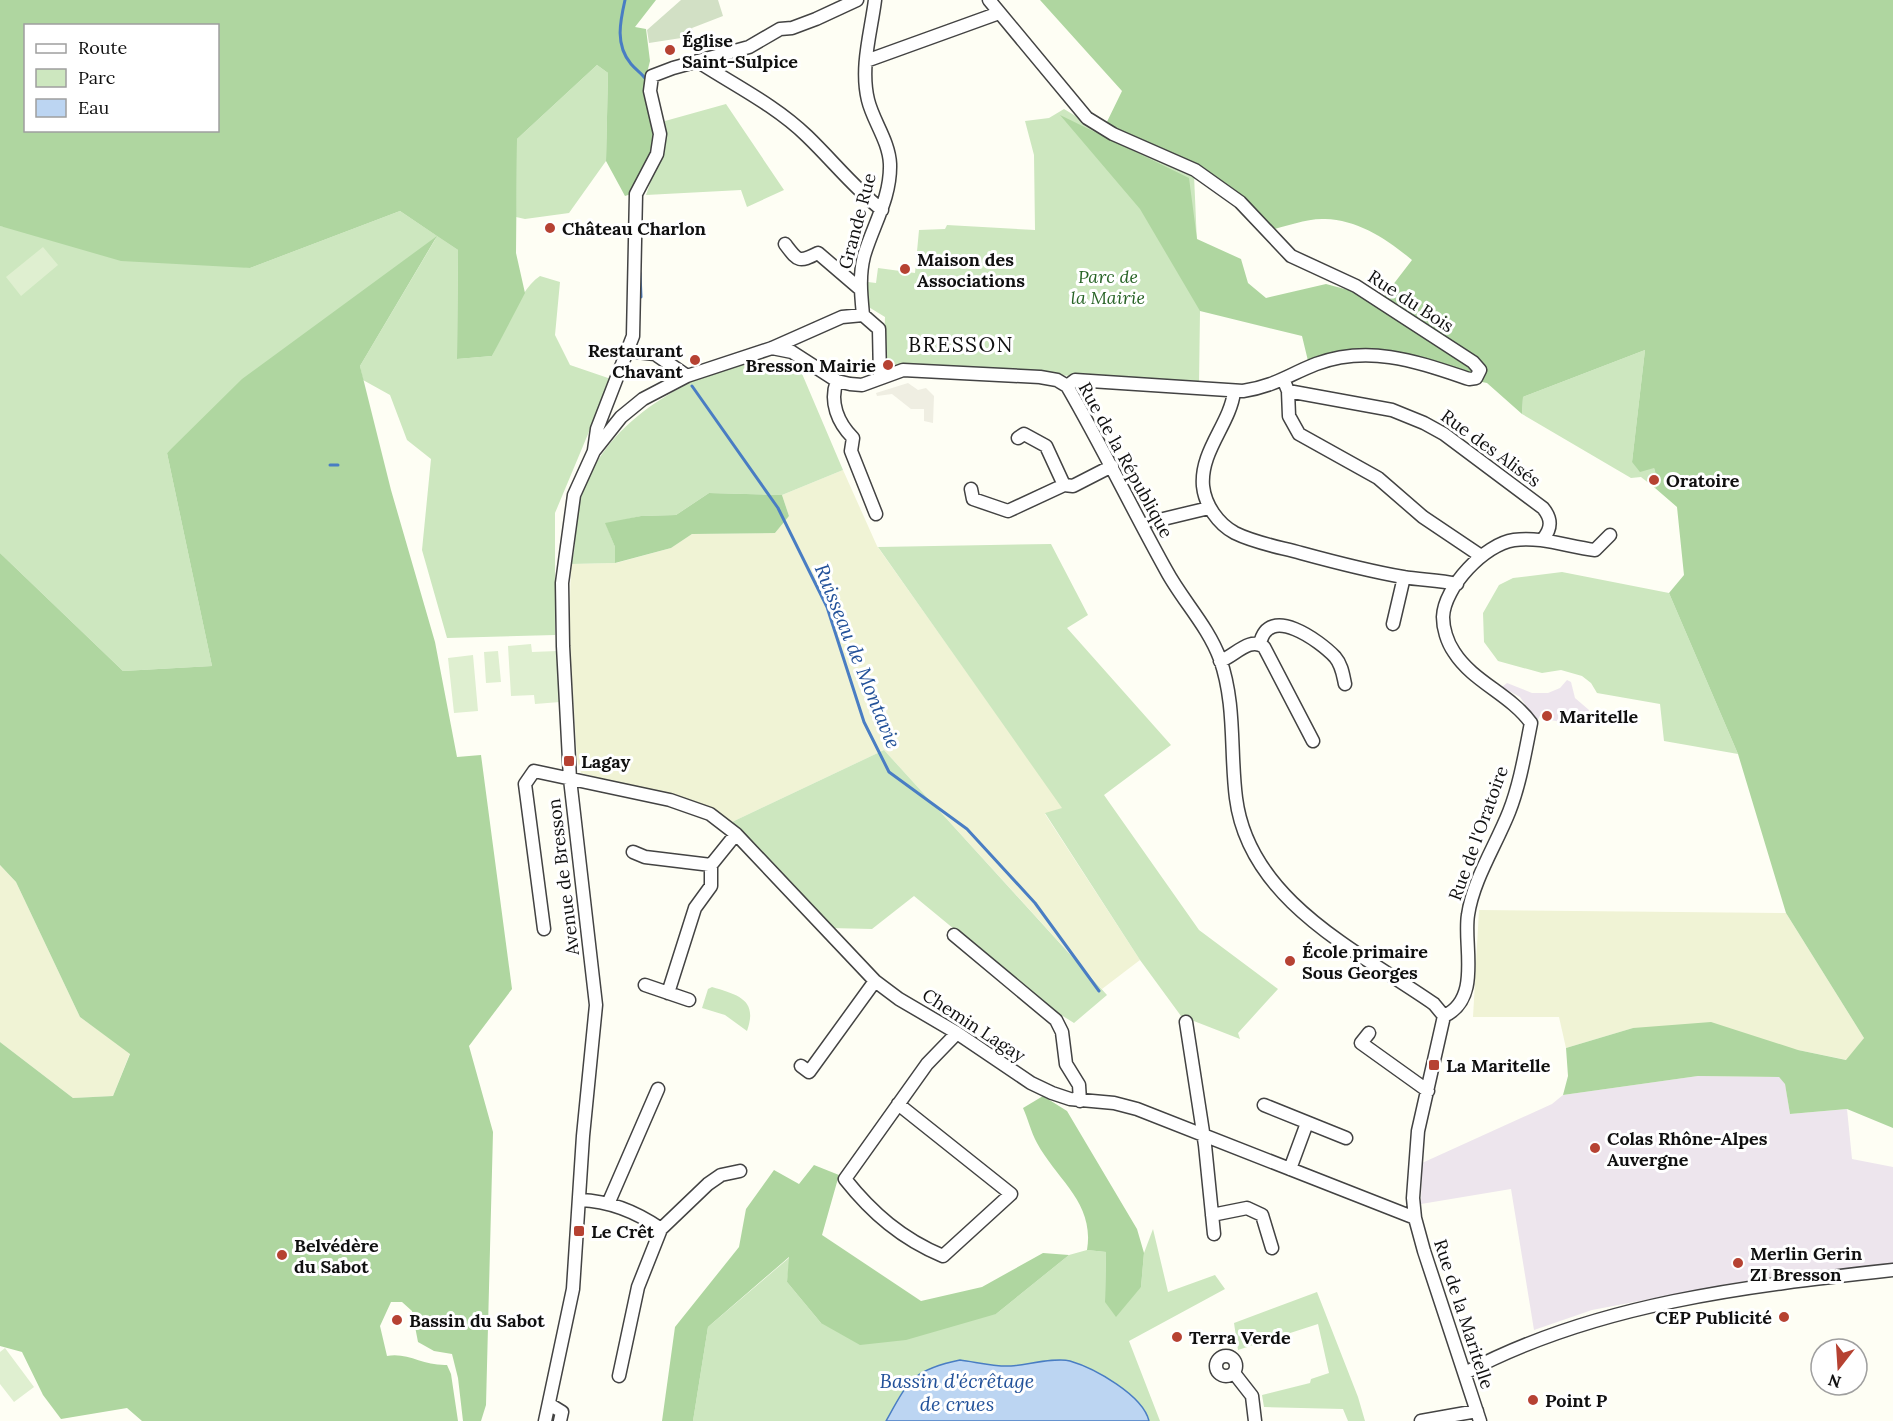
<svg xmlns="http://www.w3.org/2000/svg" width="1893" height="1421" font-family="Lora,serif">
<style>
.industrial{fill:#ede5ed}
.farmland{fill:#f0f3d5}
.green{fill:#cde7bf}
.forest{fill:#afd6a0;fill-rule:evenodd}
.cemetery{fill:#d2e0c5}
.pitch{fill:#dfefd0}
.plaza{fill:#efeee2}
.water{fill:#bcd5f2;stroke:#497dc3;stroke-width:1.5}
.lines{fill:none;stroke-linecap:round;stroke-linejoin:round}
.stream{stroke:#497dc3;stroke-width:3}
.minor-casing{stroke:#434343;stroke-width:15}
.minor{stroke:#fff;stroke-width:12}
.poi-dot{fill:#b64232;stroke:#fff;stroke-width:2}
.labels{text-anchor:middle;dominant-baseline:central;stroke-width:6;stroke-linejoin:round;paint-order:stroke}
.poi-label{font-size:18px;font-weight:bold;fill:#101010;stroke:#fff;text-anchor:start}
.street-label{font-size:18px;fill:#101010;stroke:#fff}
.park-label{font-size:18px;font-style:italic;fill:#276325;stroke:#fff}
.water-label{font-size:20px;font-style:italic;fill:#225199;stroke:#fff}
.quarter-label{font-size:21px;letter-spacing:1.5px;fill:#101010;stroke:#fff}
</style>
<rect width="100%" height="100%" fill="#fefef4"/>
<path class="industrial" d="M1567 680 1571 682 1575 698 1589 710 1585 726 1550 720V713L1542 711 1537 722 1520 697 1502 687 1507 683 1532 693H1548L1560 688Z
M1698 1076 1779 1077 1785 1083 1790 1114 1847 1109 1852 1159 1893 1167V1263L1740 1282 1592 1310 1534 1330 1511 1189 1421 1204 1422 1163 1552 1104 1563 1095Z"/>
<path class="farmland" d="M843 470 877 546 1063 808 1045 814 1140 960 1102 989 884 750 732 822 696 804 581 773 577 759 569 635 571 564 616 563 671 548 692 534 775 533 789 516 782 495Z
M0 865 16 882 80 1017 130 1053 113 1096 73 1098 0 1042Z
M1479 910 1786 913 1864 1038 1847 1060 1798 1050 1633 1028 1566 1048 1559 1017H1473Z"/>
<path class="green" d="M597 65 608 73 606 161 569 213 525 219 516 217 517 139Z
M726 104 784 190 747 207 741 190 646 195 666 137 665 121Z
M1064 109 1102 132 1194 175 1200 311 1199 384 883 364 885 317 867 306 868 282 876 283 878 268 915 273 919 230 945 229 947 225 1035 230 1034 155 1025 121 1049 118Z
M400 211 458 250 457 359 492 356C504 333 519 290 540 276L560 282 555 335 570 365 611 379 555 513V635L447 638 422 550 431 459 407 440 390 395 363 380 360 366 436 238 167 453 212 666 123 671 0 553V226L250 268Z
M1645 350 1632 462 1654 468 1659 485 1655 488 1641 477 1631 478 1522 414 1523 397Z
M750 357 800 369 843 470 782 495 709 493 676 515 641 516 606 524 615 547V563L571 564C577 548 574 530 577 513 595 426 674 385 750 357Z
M1051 544 1088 615 1067 628 1171 745 1104 795 1199 930 1278 989 1238 1033 1240 1039 1181 1016 1140 960 1045 813 1062 808 878 547Z
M1562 572 1669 593 1738 754 1664 741 1660 704 1597 693 1591 683 1582 676 1561 670 1542 673 1498 661 1484 642 1483 613 1499 585 1513 578Z
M884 750 1107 995 1074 1023 1050 1008 914 896 872 929 830 928 732 822Z
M712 987C739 995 758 1000 747 1031L725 1015 702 1008 708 989Z
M1153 1229 1168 1292 1215 1275 1225 1289 1129 1341 1160 1421H693L708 1327 790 1257 787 1282 821 1323 996 1314 1069 1255 1087 1250 1106 1252 1105 1302 1141 1287 1144 1253Z
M1317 1292 1358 1397 1365 1421H1348L1343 1409 1264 1407 1262 1395 1310 1383 1311 1379 1329 1373 1318 1324 1238 1350 1234 1323Z"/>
<path class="forest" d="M0 0H656L635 27 646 29 650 61 648 69 650 109 656 157 634 193 625 196 606 161 608 73 597 65 517 139 516 253 525 293 492 356 457 359 458 250 437 236 360 366 391 490 435 642 457 757 481 755 512 989 469 1046 493 1132 486 1405 481 1421H463L458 1378 452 1354 434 1351 418 1342 412 1311 402 1302H391L380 1326 387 1356C408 1352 423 1366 447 1365L451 1374 458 1421H142L127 1408 61 1419 43 1395 22 1352 0 1346V1042L73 1098 113 1096 130 1054 80 1017 16 882 0 865V553L123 671 212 666 167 453 242 379 437 236 400 211 250 268 121 261 0 226ZM26 26H218V130H26Z
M1040 0H1893V1128L1847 1109 1790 1114 1785 1084 1779 1077 1698 1076 1563 1095 1568 1076 1566 1048 1633 1028 1711 1022 1798 1050 1846 1060 1864 1038 1786 913 1738 754 1669 593 1684 575 1677 507 1655 488 1659 485 1654 468 1640 472 1632 462 1645 350 1523 397 1522 414 1487 383 1380 362 1346 361 1309 365 1302 336 1200 311 1140 209 1060 115 1189 178 1197 239 1241 259 1248 283 1266 298 1326 284 1382 299 1412 260C1387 239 1358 220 1325 219 1308 218 1287 226 1270 230L1244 200 1102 132 1122 91Z
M709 493 782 495 789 516 775 533 692 534 671 548 615 563V547L605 523 641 516 676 515Z
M1043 1096 1067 1111 1137 1229 1144 1253 1141 1287 1116 1317 1105 1302 1106 1252 1087 1250C1095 1203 1057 1180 1037 1143 1031 1132 1028 1119 1023 1108Z
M814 1165 839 1175 822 1235 921 1301 982 1287 1043 1253 1069 1255 996 1314 906 1340 860 1345 821 1323 787 1282 789 1257 708 1327 693 1421H662L675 1327 739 1247 746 1209 774 1170 799 1184Z"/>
<path class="cemetery" d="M681 0H718L723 16 692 28 694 36 649 43 647 30Z"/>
<path class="pitch" d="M43 247 58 265 21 296 6 277Z
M531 644 532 652 557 651 560 702 535 704 534 695 511 696 508 646Z
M498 651 501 682 486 683 484 652Z
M473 655 478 711 454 713 448 658Z
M5 1348 34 1387 14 1402 0 1384V1352Z"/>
<path class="plaza" d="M908 383 918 390 926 388 934 396 933 423 924 421V409H911L892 394 877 396 876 393Z"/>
<path class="water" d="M960 1360C976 1362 994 1367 1011 1366 1026 1365 1056 1357 1070 1361 1094 1368 1143 1395 1149 1421H886C909 1380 912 1370 960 1360Z"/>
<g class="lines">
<path class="stream" d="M625 0C620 22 615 45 631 64 636 70 643 74 647 81
M640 273 641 297
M692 386 778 508 827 607 864 722 889 772 967 829 1035 903 1099 991
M330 465H338"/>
<g class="minor-casing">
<path id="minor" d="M875 0C871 32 860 67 868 100 873 121 889 141 890 164 891 198 873 225 864 256 859 276 861 294 863 315L879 329 880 378
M989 0 1087 118 1113 134 1195 170 1240 202 1291 256 1356 286 1473 362 1480 370 1476 378 1469 379C1418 362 1370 344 1316 364 1288 375 1275 386 1243 391L1075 380 1067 386
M697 61C734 85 775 105 807 136 833 161 854 188 882 210
M866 61 999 13
M785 244C798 261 798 263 818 253L860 289
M772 348 792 352 837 381 850 384 862 385 903 370 1040 377 1057 380 1067 386C1102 446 1132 509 1166 570 1182 600 1208 626 1220 659 1236 704 1230 752 1236 798 1249 901 1358 951 1434 1004L1444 1016 1418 1131 1413 1198 1415 1218 1424 1251 1480 1421
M628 351 655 354 687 376
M837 381C829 402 838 423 853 438L851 451 876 514
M1284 381 1288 391 1392 410 1424 423 1444 434 1543 508C1552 519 1552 528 1543 539
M1288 391 1289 416 1299 434 1378 478 1423 517 1481 556
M1234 392C1230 424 1200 451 1203 486 1205 505 1218 524 1235 533 1255 543 1279 547 1301 553 1334 562 1369 571 1403 577 1421 580 1439 580 1457 584
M1018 438 1024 434 1046 446 1064 485
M594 450 597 429 633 336 636 194 657 154 660 134 650 91 652 76 673 68 749 47 780 29 792 28 816 19 857 0
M971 489 973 499 1008 511 1064 485 1073 486 1112 466
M1155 521 1209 508
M1393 624 1404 577
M1260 644C1268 603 1320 641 1335 657 1342 665 1343 675 1345 684
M1220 661C1234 657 1249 636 1264 647L1313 741
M633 852 645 857 711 865
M544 929 525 784 534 771 670 800 710 814 736 834 875 981 899 999 957 1033 1031 1083 1052 1093 1070 1099 1114 1103 1137 1109 1415 1218
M954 935 1056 1020 1062 1032 1066 1064 1079 1085 1080 1101
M645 985 689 1000
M668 993 695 908 711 886V865L736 834
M1444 1016C1482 999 1463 945 1468 915 1473 880 1496 845 1509 812 1520 784 1525 753 1531 723 1510 694 1473 682 1454 652 1447 642 1443 628 1443 617 1444 587 1485 544 1514 540 1541 536 1569 547 1595 550L1610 535
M1186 1022 1205 1145 1214 1234
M1369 1033 1361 1043 1428 1091
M801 1066 809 1072 875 981
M898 1104 1011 1194 943 1256C902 1239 872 1213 845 1179L927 1064 957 1033
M1264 1105 1346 1138
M1290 1169 1307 1123
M580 1200C609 1201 638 1213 661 1229L708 1184 721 1175 740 1171
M608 1204 658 1089
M1212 1215 1247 1208 1262 1215 1272 1248
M1216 1366a10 10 0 1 1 20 0a10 10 0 1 1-20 0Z
M1234 1373 1252 1396 1255 1421
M1465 1373C1596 1303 1748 1286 1893 1270
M619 1376 638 1287 661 1229
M549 1404 562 1412 560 1421
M545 1421 573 1289 583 1136 596 1005 570 779 563 646 562 583 574 495 594 451 621 417 643 399 687 376 772 348 842 317 863 315
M1421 1421 1477 1411"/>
</g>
<use href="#minor" class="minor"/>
</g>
<g class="poi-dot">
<circle cx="670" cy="50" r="6"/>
<circle cx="550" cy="228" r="6"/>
<circle cx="905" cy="269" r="6"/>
<circle cx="695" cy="360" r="6"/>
<circle cx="888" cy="365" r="6"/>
<circle cx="1654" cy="480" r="6"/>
<circle cx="1547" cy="716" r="6"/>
<rect x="563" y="755" width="12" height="12" rx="3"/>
<circle cx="1290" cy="961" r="6"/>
<rect x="1428" y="1059" width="12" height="12" rx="3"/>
<circle cx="1595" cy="1148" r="6"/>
<rect x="573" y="1225" width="12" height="12" rx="3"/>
<circle cx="282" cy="1255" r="6"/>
<circle cx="1738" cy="1263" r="6"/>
<circle cx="1784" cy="1317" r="6"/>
<circle cx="397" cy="1320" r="6"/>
<circle cx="1177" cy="1337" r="6"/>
<circle cx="1533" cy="1400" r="6"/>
</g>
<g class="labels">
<g class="poi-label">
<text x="682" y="40">Église<tspan x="682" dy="21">Saint-Sulpice</tspan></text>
<text x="562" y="228">Château Charlon</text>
<text x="917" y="259">Maison des<tspan x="917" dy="21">Associations</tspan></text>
<text x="683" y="350" text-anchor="end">Restaurant<tspan x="683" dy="21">Chavant</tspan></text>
<text x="876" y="365" text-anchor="end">Bresson Mairie</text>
<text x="1666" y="480">Oratoire</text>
<text x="1559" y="716">Maritelle</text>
<text x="581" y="761">Lagay</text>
<text x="1302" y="951">École primaire<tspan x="1302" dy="21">Sous Georges</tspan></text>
<text x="1446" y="1065">La Maritelle</text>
<text x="1607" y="1138">Colas Rhône-Alpes<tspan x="1607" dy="21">Auvergne</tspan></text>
<text x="591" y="1231">Le Crêt</text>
<text x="294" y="1245">Belvédère<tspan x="294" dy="21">du Sabot</tspan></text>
<text x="1750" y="1253">Merlin Gerin<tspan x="1750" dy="21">ZI Bresson</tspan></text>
<text x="1772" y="1317" text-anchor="end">CEP Publicité</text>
<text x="409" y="1320">Bassin du Sabot</text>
<text x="1189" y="1337">Terra Verde</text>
<text x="1545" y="1400">Point P</text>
</g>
<g class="street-label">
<text transform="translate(857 221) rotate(-75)">Grande Rue</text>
<text transform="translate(1411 301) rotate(33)">Rue du Bois</text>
<text transform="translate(1491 448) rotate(36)">Rue des Alisés</text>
<text transform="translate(1126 460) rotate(61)">Rue de la République</text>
<text transform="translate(1478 833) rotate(-70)">Rue de l'Oratoire</text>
<text transform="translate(563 877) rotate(-97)">Avenue de Bresson</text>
<text transform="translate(974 1025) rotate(33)">Chemin Lagay</text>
<text transform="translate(1464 1314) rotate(72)">Rue de la Maritelle</text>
</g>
<g class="park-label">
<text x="1108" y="276">Parc de<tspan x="1108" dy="21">la Mairie</tspan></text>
</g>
<g class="water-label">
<text transform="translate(858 656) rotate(68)">Ruisseau de Montavie</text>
<text x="957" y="1380">Bassin d'écrêtage<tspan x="957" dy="23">de crues</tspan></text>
</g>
<g class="quarter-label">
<text x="961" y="344">BRESSON</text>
</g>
</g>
<rect x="24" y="24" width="195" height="108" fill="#ffffff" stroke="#9f9f9f" stroke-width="1.5"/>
<rect x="36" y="44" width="30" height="9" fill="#ffffff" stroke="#9f9f9f" stroke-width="1.5"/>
<text x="78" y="54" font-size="18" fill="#101010">Route</text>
<rect x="36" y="69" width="30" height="18" fill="#cde7bf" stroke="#9f9f9f" stroke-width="1.5"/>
<text x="78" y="84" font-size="18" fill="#101010">Parc</text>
<rect x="36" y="99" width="30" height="18" fill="#bcd5f2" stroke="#9f9f9f" stroke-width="1.5"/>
<text x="78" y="114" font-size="18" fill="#101010">Eau</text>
<g transform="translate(1839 1367) rotate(197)"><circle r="28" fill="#ffffff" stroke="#9f9f9f" stroke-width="1.5"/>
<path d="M0-4.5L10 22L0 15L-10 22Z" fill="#b64232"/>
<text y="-9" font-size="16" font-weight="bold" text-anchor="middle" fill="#101010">N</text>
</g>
</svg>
